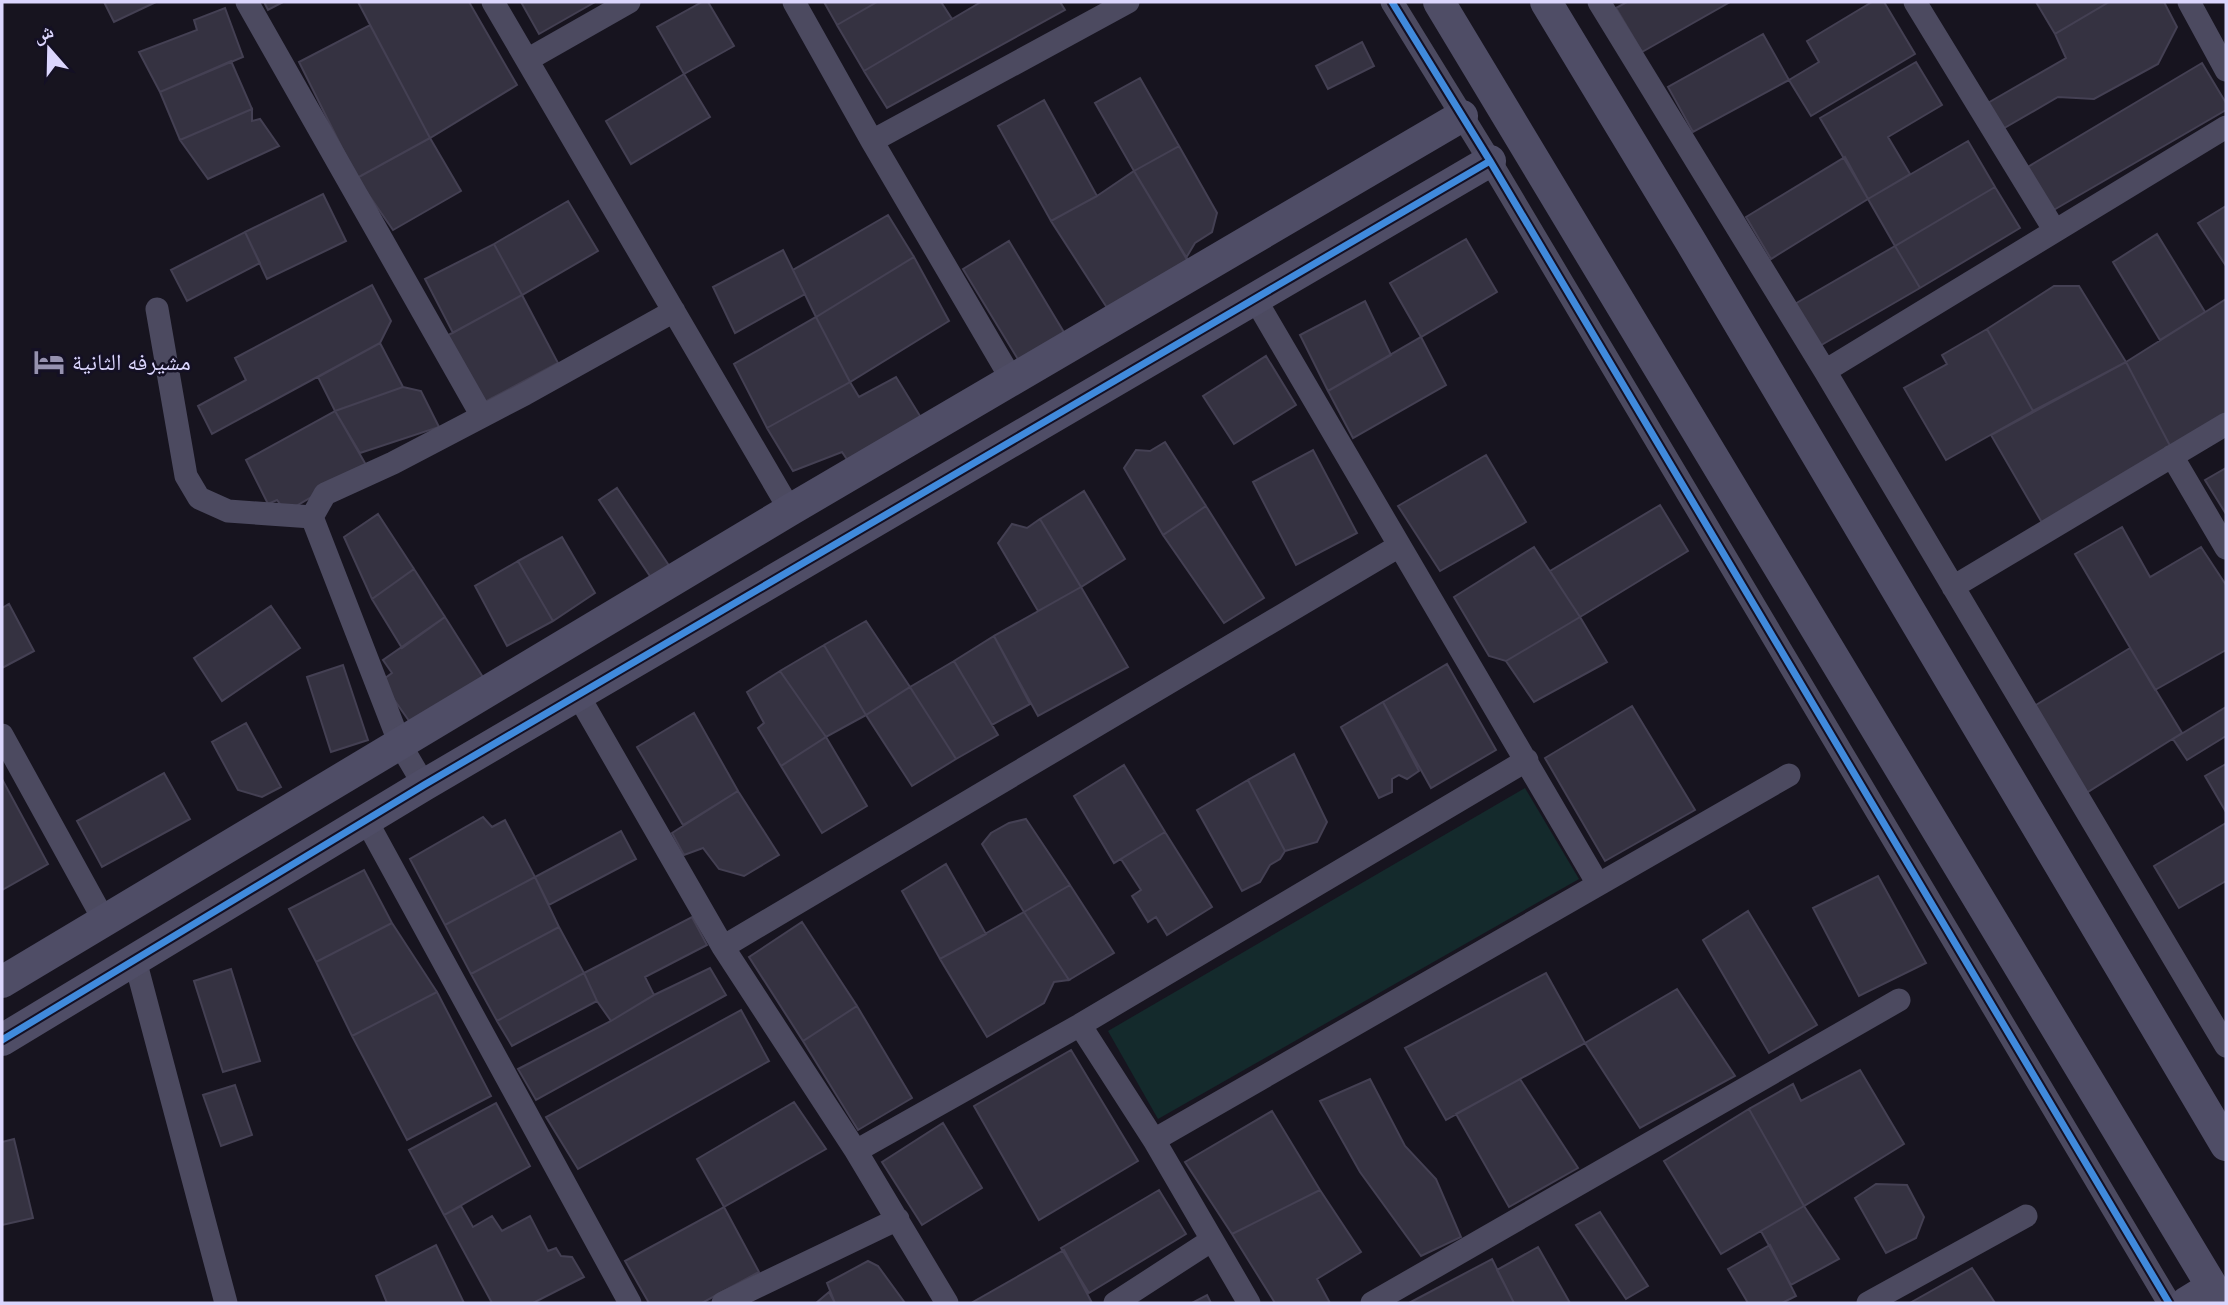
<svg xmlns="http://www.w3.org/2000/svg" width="2228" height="1305" font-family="'Space Grotesk','Noto Naskh Arabic',sans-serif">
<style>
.green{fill:#142a2c}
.building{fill:#353241;stroke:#444053;stroke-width:2}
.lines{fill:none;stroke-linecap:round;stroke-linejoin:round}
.street{stroke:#4c4a60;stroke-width:23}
.secondary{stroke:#4f4d66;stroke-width:32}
.cycleway-casing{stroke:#141024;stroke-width:11}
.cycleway{stroke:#408adc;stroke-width:7}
.labels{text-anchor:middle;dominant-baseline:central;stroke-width:5;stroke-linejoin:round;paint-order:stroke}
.poi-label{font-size:23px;fill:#dbd6fd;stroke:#141024;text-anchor:start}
</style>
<rect width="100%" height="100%" fill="#17141f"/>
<path class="green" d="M1525 788 1579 879 1158 1119 1108 1031Z"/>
<path class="building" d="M104 2H156L114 22Z
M264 2H283L268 10Z
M358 2H469L517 85 430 138Z
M521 2H595L539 34Z
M702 2H708L734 46 684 74 657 27Z
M824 2H877L837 25Z
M877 2H941L952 19 864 71 837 25Z
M981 2H1060L1065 10 887 108 864 71Z
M1627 2H1730L1642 52 1616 8Z
M1872 2H1884L1915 54 1811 116 1789 80 1819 62 1807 41Z
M2036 2H2109L2055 34Z
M2109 2H2164L2177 27 2158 64 2094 99 2058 97 2001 130 1986 104 2066 58 2055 34Z
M225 8 243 57 160 92 139 52 197 30 194 20Z
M370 25 430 138 357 178 299 62Z
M1763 34 1789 80 1693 132 1668 87Z
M1362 42 1374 66 1328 89 1316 66Z
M231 61 252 109 180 140 160 92Z
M1916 62 1942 105 1888 137 1910 174 1868 199 1820 118Z
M2202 63 2226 103V110L2052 211 2026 168Z
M684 74 710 117 631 164 606 121Z
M1140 78 1179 146 1134 171 1095 103Z
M1044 100 1097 196 1051 221 998 126Z
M252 109V121L260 119 279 146 208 179 180 140Z
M430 138 461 191 393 230 357 178Z
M1968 141 1995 187 1895 246 1868 199Z
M1179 146 1217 213 1212 232 1195 243 1186 258 1134 171Z
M1845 157 1868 199 1771 259 1746 217Z
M1134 171 1191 265 1111 314 1051 221 1097 196Z
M1995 187 2020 228 1920 288 1895 246Z
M323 194 346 241 267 279 245 232Z
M568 201 598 251 522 295 494 244Z
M2226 206V266L2198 223Z
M888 215 914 257 816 317 793 270Z
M245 232 260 263 187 301 171 270Z
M2157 234 2205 312 2160 340 2113 262Z
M1466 239 1497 292 1421 337 1390 283Z
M1009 241 1068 339 1022 366 963 269Z
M494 244 522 295 453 333 425 279Z
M1895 246 1920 288 1818 347 1793 305Z
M783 250 805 294 735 333 713 287Z
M914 257 949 321 850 382 816 317Z
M372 285 391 321 380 343 212 434 198 406 246 380 235 358Z
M2054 286H2079L2126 362 2033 411 1987 329Z
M522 295 558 363 481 404 443 338Z
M2226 299V429L2177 459 2126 362Z
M1365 301 1391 355 1328 391 1300 335Z
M816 317 850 382 767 428 734 364Z
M1987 329 2033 411 1946 460 1904 388 1947 364 1942 355Z
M1421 337 1446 385 1353 438 1328 391Z
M380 343 403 387 335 411 318 377Z
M1266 356 1296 405 1234 444 1203 396Z
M2126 362 2177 459 2048 533 1991 435Z
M896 377 925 424 850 464 842 452 793 471 767 428 850 382 859 397Z
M403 387 421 391 439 427 360 453 335 411Z
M335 411 366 465 286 512 277 500 268 504 246 460Z
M1165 442 1206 506 1163 535 1124 468 1136 450 1150 451Z
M1313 450 1357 533 1296 565 1253 482Z
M1486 455 1526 522 1440 571 1398 506Z
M2226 468V514L2205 480Z
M617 488 676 576 658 588 599 500Z
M1084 491 1125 559 1081 587 1040 519Z
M1660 505 1688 551 1580 617 1550 571Z
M1206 506 1264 598 1224 623 1163 535Z
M378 514 414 569 372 599 344 537Z
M1040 519 1081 587 1038 611 998 543 1012 524 1027 528Z
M2122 527 2150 577 2201 547 2226 585V650L2155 690 2075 554Z
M562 537 595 593 553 621 518 561Z
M1534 547 1580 617 1506 661 1489 656 1454 597Z
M518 561 553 621 507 646 475 586Z
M414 569 445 617 402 648 372 599Z
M1081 587 1128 667 1038 716 994 636Z
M9 604 34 651 2 668V608Z
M271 606 300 648 222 701 194 658Z
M445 617 486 682 414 728 381 681 392 673 383 660Z
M1580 617 1607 662 1534 702 1506 661Z
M866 621 910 687 866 715 824 645Z
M994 636 1030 704 992 725 954 661Z
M824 645 866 715 826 737 780 671Z
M2130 648 2182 733 2083 795 2031 708Z
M954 661 998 735 956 759 910 687Z
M1447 664 1496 750 1431 788 1383 702Z
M343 665 368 740 331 752 307 677Z
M780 671 826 737 781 766 758 728 764 723 747 692Z
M910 687 956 759 912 786 866 715Z
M1383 702 1419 771 1407 779 1399 775 1392 779V792L1379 798 1341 727Z
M1632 706 1695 810 1605 861 1545 758Z
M2226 707V736L2187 760 2173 739Z
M694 713 738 791 683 825 637 747Z
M246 723 281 787 262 797 238 790 212 742Z
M826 737 867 806 822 833 781 766Z
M1294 754 1327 822 1317 842 1285 851 1248 780Z
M2226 764V812L2205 776Z
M1124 765 1165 832 1114 863 1074 796Z
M164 773 190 819 102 867 77 821Z
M2 779 48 864 2 890Z
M1248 780 1285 851 1280 859 1270 865 1260 882 1242 891 1197 810Z
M738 791 779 855 744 876 719 869 703 848 684 855 672 833Z
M483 817 492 827 505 820 535 877 445 925 410 859Z
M1026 819 1070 885 1024 912 982 844 991 833 1009 823Z
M2226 823V881L2179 908 2154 866Z
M621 831 636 859 549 905 535 877Z
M1165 832 1212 907 1167 935 1156 917 1148 922 1132 896 1141 890 1121 859Z
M946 864 986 934 940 959 902 891Z
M364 870 392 923 316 962 289 909Z
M1878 876 1926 963 1859 996 1813 908Z
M535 877 559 927 471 974 445 925Z
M1070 885 1114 953 1069 980 1024 912Z
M1748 911 1817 1025 1769 1053 1703 940Z
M1024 912 1069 980 1054 982 1044 1003 987 1037 940 959Z
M692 917 707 945 645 977 654 995 611 1021 597 1001 584 973Z
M802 922 857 1006 803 1041 749 957Z
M392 923 437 992 352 1036 316 962Z
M559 927 584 973 497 1021 471 974Z
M710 968 726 995 536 1100 518 1069 611 1021 654 995Z
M231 969 260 1061 223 1072 194 981Z
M584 973 597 1001 512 1046 497 1021Z
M1546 973 1585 1043 1446 1120 1405 1048Z
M1677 989 1735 1076 1640 1128 1585 1043Z
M437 992 491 1096 407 1140 352 1036Z
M857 1006 912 1098 858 1130 803 1041Z
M741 1010 769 1061 578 1169 546 1117Z
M1071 1050 1138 1161 1039 1220 974 1106Z
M1860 1070 1904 1144 1804 1206 1749 1109 1793 1084 1801 1101Z
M1370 1079 1405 1146 1436 1179 1461 1237 1421 1256 1360 1172 1320 1101Z
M1520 1079 1578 1168 1509 1207 1456 1114Z
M235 1085 252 1135 221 1146 203 1095Z
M794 1102 826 1149 724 1207 697 1159Z
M496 1103 530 1166 444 1215 409 1150Z
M1749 1109 1804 1206 1721 1254 1664 1161Z
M1272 1111 1320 1190 1232 1234 1185 1162Z
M943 1123 982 1188 922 1225 882 1162Z
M14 1139 33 1218 2 1225V1142Z
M1876 1184 1907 1185 1924 1217 1916 1238 1886 1253 1855 1198Z
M1159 1190 1186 1234 1089 1293 1061 1248Z
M1320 1190 1361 1252 1317 1279 1330 1303H1275L1232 1234Z
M461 1206 473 1227 492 1216 502 1231 530 1216 548 1251 556 1248 561 1256 572 1257 584 1277 533 1303H492L444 1215Z
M1804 1206 1839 1259 1791 1285 1761 1231Z
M724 1207 759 1272 702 1303H649L625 1261Z
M1600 1212 1648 1286 1626 1299 1576 1225Z
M436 1245 464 1303H387L376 1276Z
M1770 1245 1796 1296 1782 1303H1748L1728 1269Z
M1538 1247 1570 1303H1514L1497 1270Z
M1064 1250 1092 1303H974L973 1302Z
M1492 1259 1514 1303H1409Z
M868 1261 878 1266 905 1303H835L827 1283Z
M1972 1268 1995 1303H1910Z
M829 1292 835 1303H816Z
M1207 1295 1211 1303H1192Z"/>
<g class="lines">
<path class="street" d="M247 2 482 416
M493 2 790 510
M794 2 872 141 1012 380
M1392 2 1490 161 2169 1303
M1599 2 1825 371 2226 1046
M1915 2 2055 231
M2189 2 2226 70
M527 60 629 2
M872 141 1128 2
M1255 299 1598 884
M157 309 186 476 199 498 228 511 312 517
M1825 371 2226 127
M2172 456 2226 548
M1953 587 2226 424
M578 695 723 947 856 1151 947 1303
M2 735 105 922
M424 785 400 744 312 517 325 494 393 463 525 394 674 311
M366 820 630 1303
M723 947 1399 546
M135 960 226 1303
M1080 1025 1154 1140 1249 1303
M1154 1140 1789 775
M856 1151 1080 1025 1527 760
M723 1303 898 1219
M1115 1303 1212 1240
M1372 1303 1899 1000
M1868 1303 2026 1216"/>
<path class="secondary" d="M1439 2 2222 1303
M1546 2 1691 242 2226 1145
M2 982 790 510 1462 116
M2 1040 424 785 1490 161
M2186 1303 2212 1287"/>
<g class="cycleway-casing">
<path id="cycleway" d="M1392 2 1490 161 2169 1303
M2 1040 424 785 1490 161"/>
</g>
<use href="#cycleway" class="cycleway"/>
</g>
<defs>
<g id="hotel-bare" transform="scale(2.415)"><path d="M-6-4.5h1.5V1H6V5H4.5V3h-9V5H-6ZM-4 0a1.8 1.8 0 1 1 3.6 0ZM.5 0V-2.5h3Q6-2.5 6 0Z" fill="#9692af" stroke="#141024" stroke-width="2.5" paint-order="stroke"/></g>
</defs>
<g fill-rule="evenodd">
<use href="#hotel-bare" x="49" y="362"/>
</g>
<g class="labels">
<g class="poi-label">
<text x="72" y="362">مشيرفه الثانية</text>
</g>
</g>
<rect width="2228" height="1305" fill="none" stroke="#dbd6fd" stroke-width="7"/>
<g transform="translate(49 49) rotate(340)" stroke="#141024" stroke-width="5" paint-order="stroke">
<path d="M0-5L12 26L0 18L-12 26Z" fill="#dbd6fd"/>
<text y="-10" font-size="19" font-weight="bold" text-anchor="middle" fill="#dbd6fd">ش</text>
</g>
</svg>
